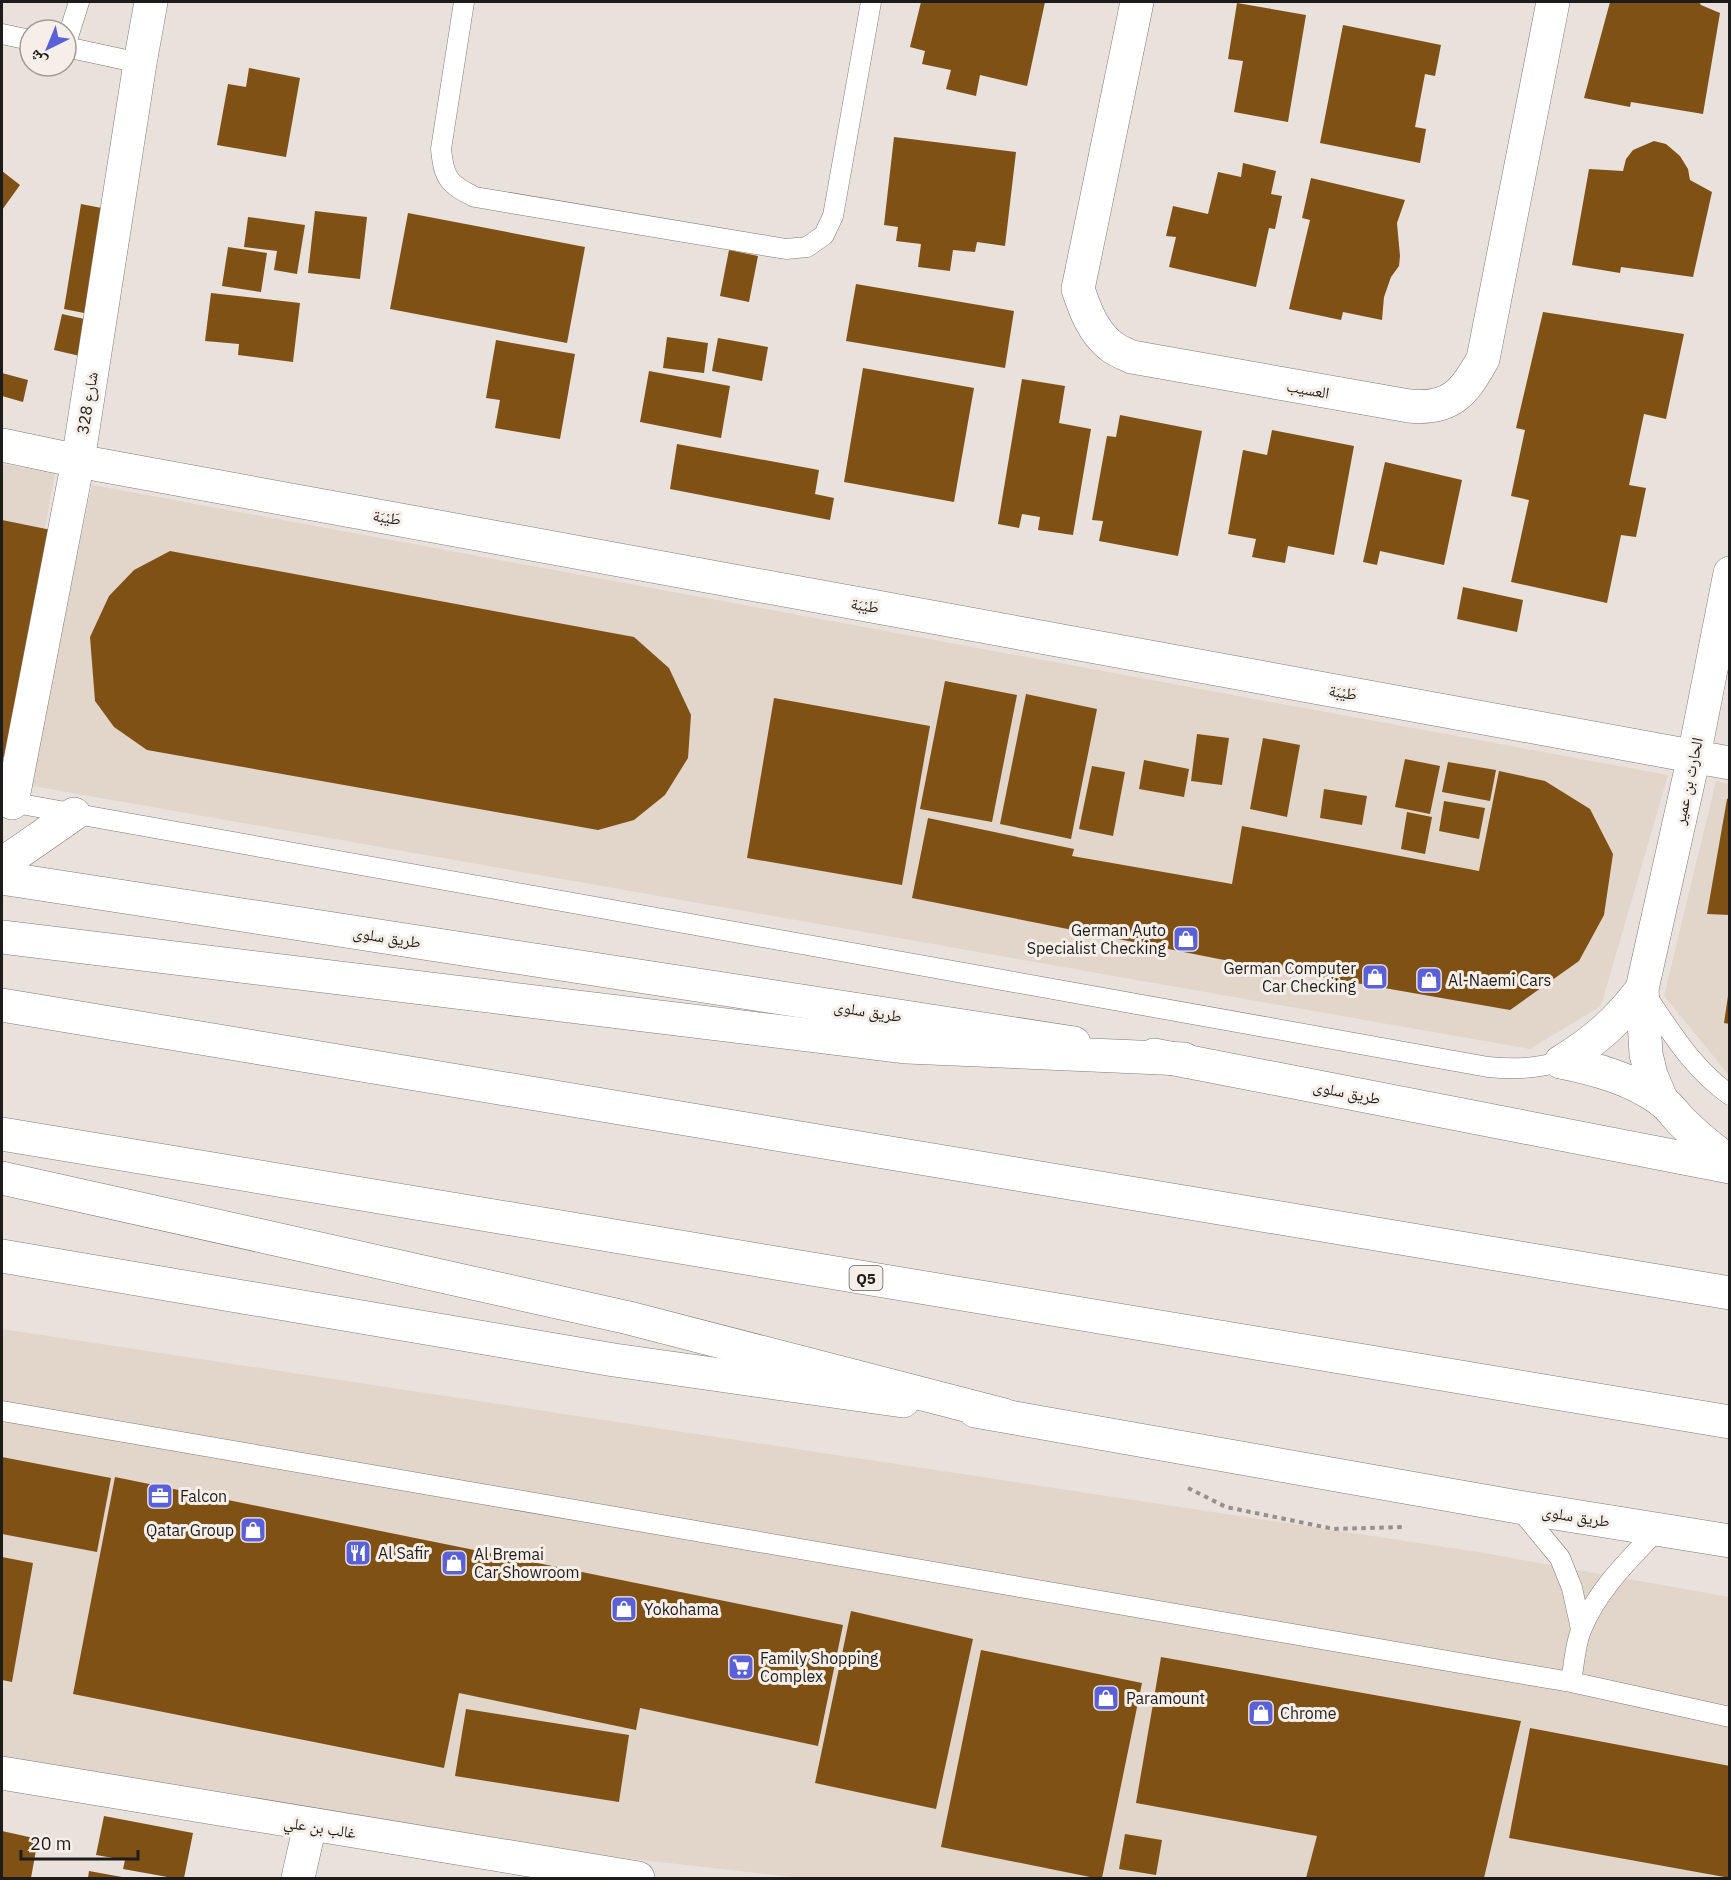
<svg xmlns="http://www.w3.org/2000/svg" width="1731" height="1880" font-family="'IBM Plex Sans','Noto Naskh Arabic',sans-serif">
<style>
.built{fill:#e2d5c9}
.building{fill:#805115}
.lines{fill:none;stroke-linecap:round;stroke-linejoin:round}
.lane-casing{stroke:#7f7974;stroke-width:21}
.street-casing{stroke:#7f7974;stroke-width:34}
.secondary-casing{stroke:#7f7974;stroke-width:34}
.highway-casing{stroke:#7f7974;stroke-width:34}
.path{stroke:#95908c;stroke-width:4;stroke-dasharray:4.5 4.5;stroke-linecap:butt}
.lane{stroke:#fff;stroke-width:20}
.street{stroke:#fff;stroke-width:33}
.secondary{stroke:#fff;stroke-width:33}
.highway{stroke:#fff;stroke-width:33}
.labels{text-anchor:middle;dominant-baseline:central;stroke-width:6;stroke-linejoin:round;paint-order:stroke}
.shield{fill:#f6efe9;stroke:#5f5b58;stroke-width:1.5}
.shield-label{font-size:15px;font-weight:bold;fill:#1e1c1a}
.street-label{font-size:16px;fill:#1e1c1a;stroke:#f6efe9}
.poi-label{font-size:16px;fill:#1e1c1a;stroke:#f6efe9;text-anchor:start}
</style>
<rect width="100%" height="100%" fill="#e9e2dc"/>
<path class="built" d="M2 464 55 473 2 764Z
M92 485 1668 775 1601 1006 1530 1049 27 785Z
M1716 781 1729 784V1075L1664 996Z
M2 1329 1478 1552 1729 1597V1878H802L606 1856 2 1757Z"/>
<path class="building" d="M921 2H1045L1027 86 980 75 976 96 946 89 951 70 922 64 925 51 910 47Z
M1610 2 1634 3V2H1699L1701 5 1720 13 1703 114 1631 102 1630 107 1584 98Z
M1237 3 1306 15 1288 122 1234 112 1243 61 1228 59Z
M1343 25 1441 45 1435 76 1425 74 1415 127 1426 129 1420 163 1320 143Z
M249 68 300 78 286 157 217 145 228 84 246 87Z
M894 137 1016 152 1005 246 977 242 975 252 953 250 950 271 918 267 921 244 896 241 898 227 884 225Z
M1654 141 1666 144 1680 156 1688 169 1690 180 1712 192 1693 277 1621 267 1620 273 1572 265 1589 169 1623 171 1626 159 1633 150Z
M1243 163 1276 171 1271 194 1282 196 1275 229 1269 228 1256 287 1169 267 1176 237 1166 236 1173 206 1208 214 1218 172 1241 177Z
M2 171 20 185 2 210Z
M1311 178 1405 200 1397 223 1400 256 1399 266 1391 277 1384 297 1382 320 1343 312 1341 320 1289 309 1310 220 1302 218Z
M81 204 107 209 89 314 64 309Z
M315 211 367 217 360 279 308 273Z
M408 213 585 247 567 343 390 309Z
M248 217 305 225 297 274 274 270 277 251 244 247Z
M228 247 267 253 261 292 222 286Z
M729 250 758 256 749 302 720 296Z
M856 284 1014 311 1005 368 846 341Z
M211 293 300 303 293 362 238 355 239 344 205 341Z
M1543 312 1684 334 1666 419 1644 414 1629 485 1646 488 1636 537 1621 535 1607 603 1511 582 1529 500 1511 496 1525 430 1516 428Z
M62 314 89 320 80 356 54 350Z
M667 337 708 343 704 373 663 368Z
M718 338 768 347 762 381 712 371Z
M496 340 575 354 560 439 495 428 500 400 486 398Z
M863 368 974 388 954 502 844 482Z
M649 371 730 386 721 438 640 422Z
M2 373 28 380 23 402 2 396Z
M1022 379 1065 386 1059 423 1091 429 1073 535 1038 530 1040 517 1022 514 1019 528 998 524Z
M1120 415 1202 431 1178 556 1099 541 1103 521 1092 520 1107 436 1116 437Z
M1272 430 1354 446 1334 555 1288 546 1285 563 1252 557 1256 539 1228 534 1243 450 1267 455Z
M677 444 819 470 815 494 834 498 830 520 670 489Z
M1385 462 1462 480 1444 565 1380 551 1377 565 1363 562Z
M2 520 56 531 11 759 2 757Z
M170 551 634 637 669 668 691 715 688 758 665 795 634 820 598 830 147 750 114 727 95 701 90 637 109 596 134 570Z
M1463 587 1523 600 1517 632 1457 619Z
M945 681 1017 695 992 822 920 809Z
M1026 694 1097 709 1071 839 1000 824Z
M774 698 930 726 902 885 747 858Z
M1197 734 1229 738 1222 785 1191 781Z
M1263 738 1300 745 1287 817 1250 809Z
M1405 759 1440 766 1430 814 1395 807Z
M1144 760 1189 769 1184 797 1139 789Z
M1448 762 1496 770 1490 801 1442 792Z
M1092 766 1125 772 1113 836 1079 829Z
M1499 771 1545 781 1590 809 1613 854 1604 915 1579 961 1510 1010 1219 959 912 898 928 818 1074 849 1072 856 1232 884 1242 826 1479 871Z
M1324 789 1367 796 1362 825 1320 818Z
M1730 797V915L1707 914 1727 799Z
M1444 801 1485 808 1479 839 1439 831Z
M1407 812 1432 817 1425 854 1401 849Z
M1728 996H1730V1024L1724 1023Z
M2 1457 111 1478 97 1552 2 1534Z
M115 1477 843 1625 818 1746 640 1708 636 1730 459 1693 444 1768 73 1694Z
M2 1557 33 1563 12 1682 2 1680Z
M851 1611 973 1639 936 1809 815 1783Z
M981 1650 1142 1683 1102 1878H1095L941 1847Z
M1161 1657 1521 1721 1484 1878H1306L1317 1836 1136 1803Z
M466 1709 629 1735 619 1802 455 1776Z
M1530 1728 1730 1766V1878L1509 1838Z
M104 1816 193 1833 184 1878H173L123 1869 125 1860 96 1855Z
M2 1831 38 1839 31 1878H2Z
M1125 1834 1162 1840 1156 1875 1119 1869Z
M89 1871 122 1877V1878H88Z"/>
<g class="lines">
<g class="lane-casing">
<path id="lane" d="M464 2 441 149C444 178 448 184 475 197L786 249 807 247 824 235 833 216 871 2
M2 34 30 40
M66 43 79 2
M66 47 140 63
M4 801 1488 1067C1517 1070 1534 1068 1561 1062
M1645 994C1671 1032 1692 1068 1730 1095
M2 1411 1506 1671 1571 1682 1730 1717
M1518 1507 1560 1558 1572 1588 1581 1629
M1571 1682C1574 1666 1575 1643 1582 1628 1598 1589 1630 1559 1658 1529"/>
</g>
<g class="street-casing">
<path id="street" d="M1137 2 1078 289C1085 310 1093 332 1111 346 1117 351 1125 354 1132 357L1409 406C1451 410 1464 393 1483 359L1553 2
M2 445 78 461 1730 763
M12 803 78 461 140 63 151 2
M1561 1062C1595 1041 1618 1021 1642 989
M1662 1101 1651 1075 1646 1054 1642 989 1694 756 1730 573
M2 1773 638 1878
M298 1878 310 1825"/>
</g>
<g class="secondary-casing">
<path id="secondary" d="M2 864 74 814
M2 878 1074 1043
M1154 1055 1730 1167
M1561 1062C1596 1069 1632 1079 1661 1100 1668 1105 1674 1113 1680 1120 1695 1135 1712 1149 1730 1162
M2 1256 614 1360 903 1401
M975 1411 1518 1507 1730 1541"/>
</g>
<g class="highway-casing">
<path id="highway" d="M2 937 907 1047 1184 1059
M2 1005 1730 1293
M2 1134 1730 1422
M2 1178 629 1318 1004 1415"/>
</g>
<path class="path" d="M1188 1488 1226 1507 1334 1529 1405 1527"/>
<use href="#lane" class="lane"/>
<use href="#street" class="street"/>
<use href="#secondary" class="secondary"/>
<use href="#highway" class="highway"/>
</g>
<defs>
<g id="shop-square" transform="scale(1.35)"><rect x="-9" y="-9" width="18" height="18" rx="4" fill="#5a60d8" stroke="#f6efe9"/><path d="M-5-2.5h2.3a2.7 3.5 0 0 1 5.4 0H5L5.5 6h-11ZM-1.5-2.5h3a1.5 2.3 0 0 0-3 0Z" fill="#fff"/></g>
<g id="office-square" transform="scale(1.35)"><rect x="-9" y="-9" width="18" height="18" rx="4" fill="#5a60d8" stroke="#f6efe9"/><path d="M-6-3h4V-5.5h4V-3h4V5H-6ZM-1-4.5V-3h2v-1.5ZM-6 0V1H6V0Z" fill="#fff"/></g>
<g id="restaurant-square" transform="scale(1.35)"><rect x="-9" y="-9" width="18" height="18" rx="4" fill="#5a60d8" stroke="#f6efe9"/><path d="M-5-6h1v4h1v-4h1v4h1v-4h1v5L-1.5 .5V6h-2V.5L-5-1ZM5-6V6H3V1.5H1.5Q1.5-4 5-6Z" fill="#fff"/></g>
<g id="supermarket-square" transform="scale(1.35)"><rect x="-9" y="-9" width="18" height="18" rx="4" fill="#5a60d8" stroke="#f6efe9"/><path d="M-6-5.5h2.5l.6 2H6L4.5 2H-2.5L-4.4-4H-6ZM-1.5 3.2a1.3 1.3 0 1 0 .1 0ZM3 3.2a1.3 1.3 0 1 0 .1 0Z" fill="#fff"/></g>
</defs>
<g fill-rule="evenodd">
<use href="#shop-square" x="1186" y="939"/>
<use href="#shop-square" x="1375" y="977"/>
<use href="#shop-square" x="1429" y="980"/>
<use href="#office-square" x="160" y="1496"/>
<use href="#shop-square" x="253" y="1530"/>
<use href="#restaurant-square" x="358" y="1553"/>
<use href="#shop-square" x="454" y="1563"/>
<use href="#shop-square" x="624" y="1609"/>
<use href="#supermarket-square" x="741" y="1667"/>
<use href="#shop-square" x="1106" y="1698"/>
<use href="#shop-square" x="1261" y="1713"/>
</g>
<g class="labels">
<rect class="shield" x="849.5" y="1266" width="33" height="24" rx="4.5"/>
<g class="shield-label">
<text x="866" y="1278">Q5</text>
</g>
<g class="street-label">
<text transform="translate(1308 389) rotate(10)">العسيب</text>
<text transform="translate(87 403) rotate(-81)">شارع 328</text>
<text transform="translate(387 517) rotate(10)">طَيْبَة</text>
<text transform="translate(865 605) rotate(10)">طَيْبَة</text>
<text transform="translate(1343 692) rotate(10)">طَيْبَة</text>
<text transform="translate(1688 781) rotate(-78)">الحارث بن عمير</text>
<text transform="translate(387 937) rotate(9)">طريق سلوى</text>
<text transform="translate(868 1011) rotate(9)">طريق سلوى</text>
<text transform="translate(1347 1092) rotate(11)">طريق سلوى</text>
<text transform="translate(1576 1516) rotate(9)">طريق سلوى</text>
<text transform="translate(320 1827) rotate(9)">غالب بن علي</text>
</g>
<g class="poi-label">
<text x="1166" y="930" text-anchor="end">German Auto<tspan x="1166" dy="18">Specialist Checking</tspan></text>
<text x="1356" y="968" text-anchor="end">German Computer<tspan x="1356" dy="18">Car Checking</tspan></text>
<text x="1448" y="980">Al-Naemi Cars</text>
<text x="180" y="1496">Falcon</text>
<text x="234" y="1530" text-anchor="end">Qatar Group</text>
<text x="378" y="1553">Al Safir</text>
<text x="474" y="1554">Al Bremai<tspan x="474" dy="18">Car Showroom</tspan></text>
<text x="644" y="1609">Yokohama</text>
<text x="760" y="1658">Family Shopping<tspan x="760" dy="18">Complex</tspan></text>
<text x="1126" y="1698">Paramount</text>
<text x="1280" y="1713">Chrome</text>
</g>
</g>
<rect width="1731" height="1880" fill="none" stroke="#1e1c1a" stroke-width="6"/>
<g transform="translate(48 48) rotate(223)"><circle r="28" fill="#f6efe9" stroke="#a09b96" stroke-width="1.5"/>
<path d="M0-4.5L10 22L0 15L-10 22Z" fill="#5a60d8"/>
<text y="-9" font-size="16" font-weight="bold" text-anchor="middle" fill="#1e1c1a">ش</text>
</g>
<path d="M21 1850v9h117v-9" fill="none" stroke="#1e1c1a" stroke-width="3"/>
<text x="30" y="1850" font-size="18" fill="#1e1c1a" stroke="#f6efe9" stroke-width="4.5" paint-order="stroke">20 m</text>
</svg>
